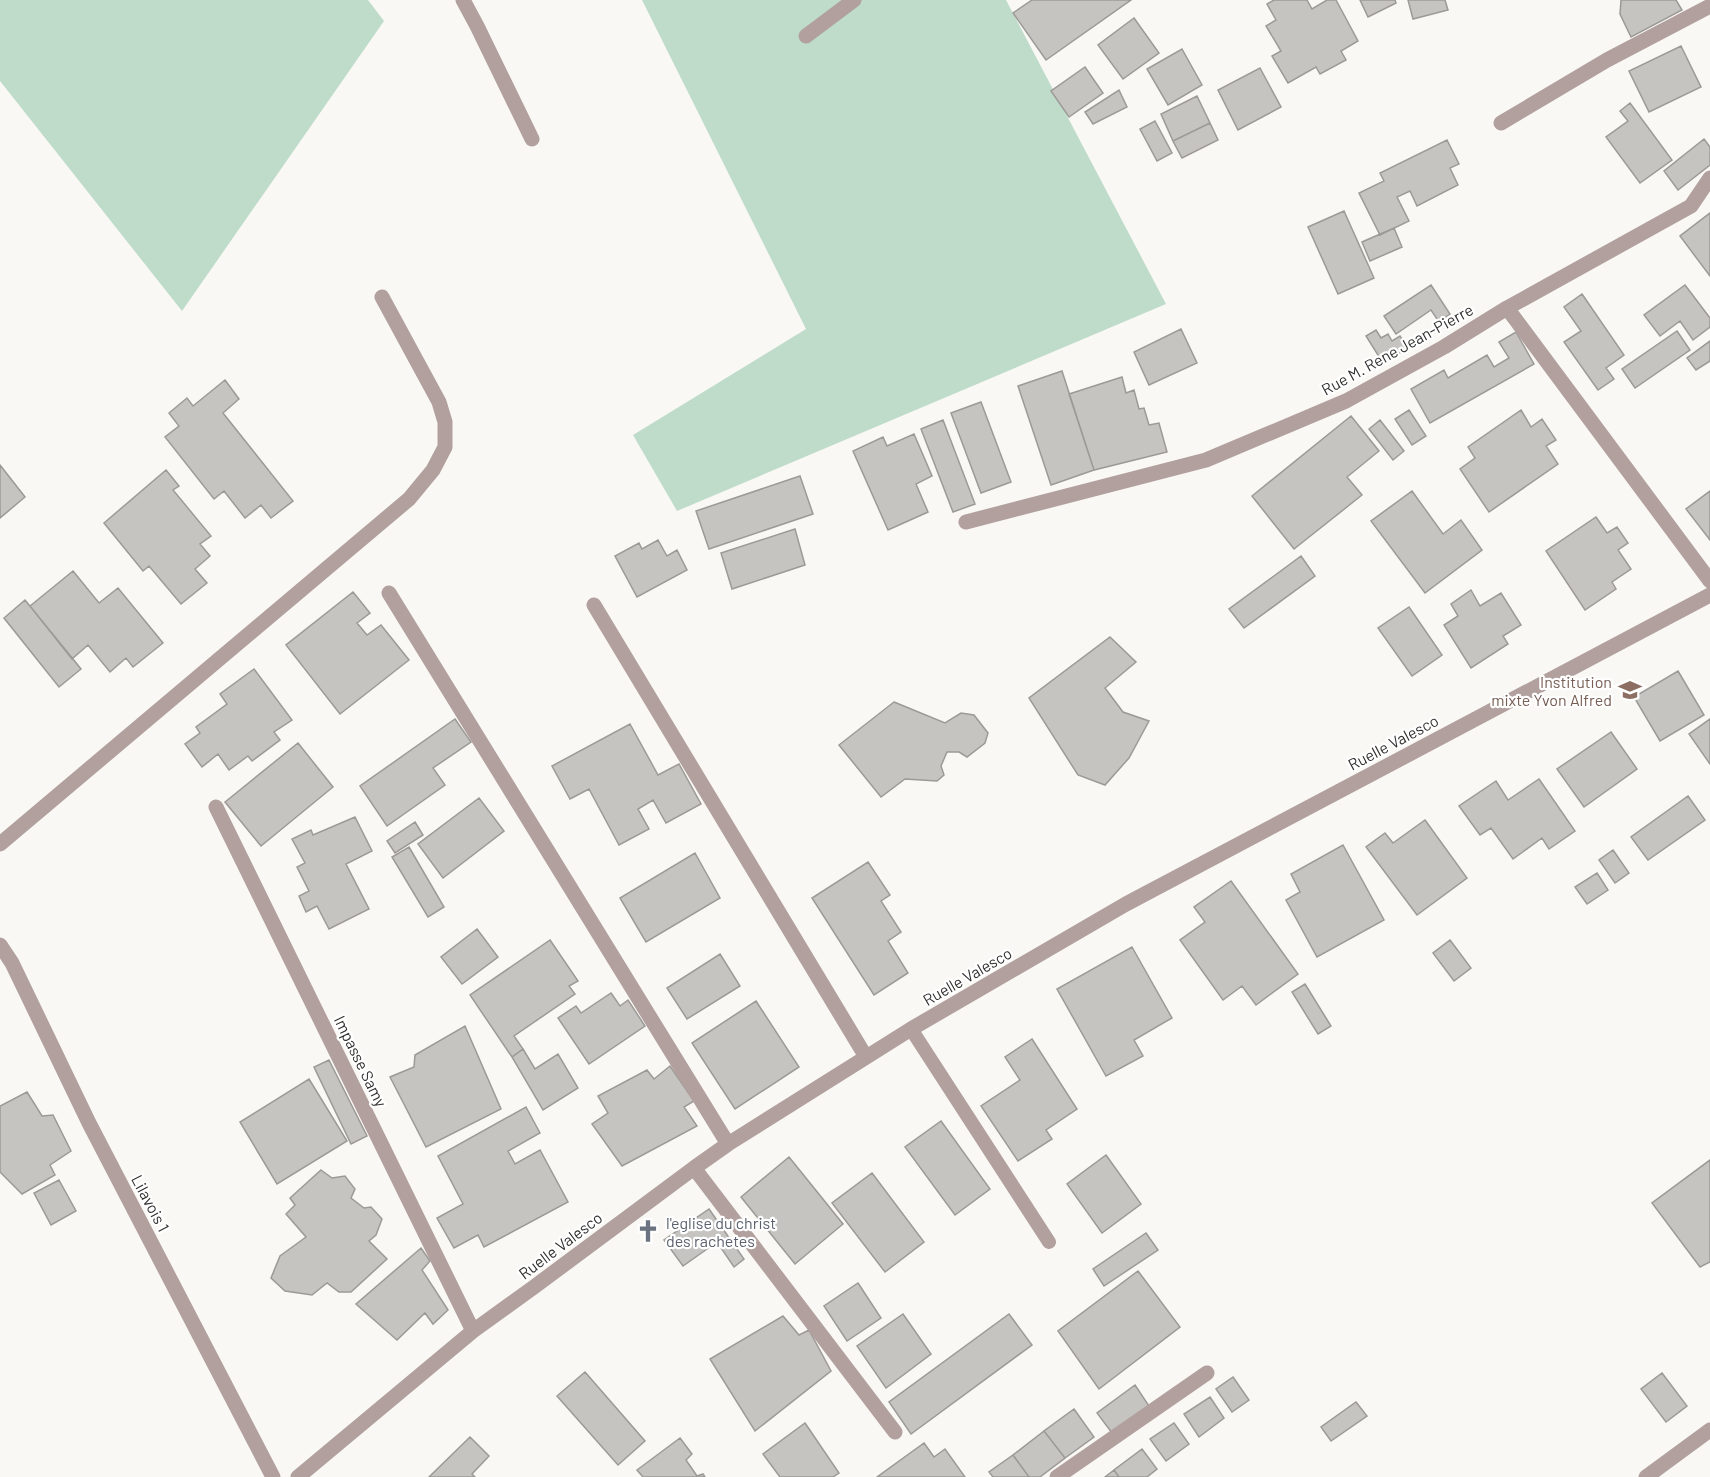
<svg xmlns="http://www.w3.org/2000/svg" width="1710" height="1477" font-family="Barlow,sans-serif">
<style>
.green{fill:#bfdcca}
.building{fill:#c6c4c1;stroke:#9c9a97;stroke-width:1.5}
.lines{fill:none;stroke-linecap:round;stroke-linejoin:round}
.lane{stroke:#b1a09d;stroke-width:14}
.street{stroke:#b1a09d;stroke-width:15}
.labels{text-anchor:middle;dominant-baseline:central;stroke-width:4.5;stroke-linejoin:round;paint-order:stroke}
.street-label{font-size:16px;fill:#31302f;stroke:#fff}
.education-label{font-size:16px;fill:#785e54;stroke:#fff;text-anchor:end}
.worship-label{font-size:16px;fill:#5b616d;stroke:#fff;text-anchor:start}
</style>
<rect width="100%" height="100%" fill="#faf8f4"/>
<path class="green" d="M0 0H368L384 21 182 311 0 81Z
M642 0H1006L1166 304 677 511 633 435 806 329Z"/>
<path class="building" d="M1032 0H1131L1046 60 1013 13Z
M1274 0H1307L1312 9 1327 0H1336L1358 41 1341 51 1346 60 1320 74 1316 67 1288 83 1272 56 1281 51 1266 26 1276 20 1267 4Z
M1360 0H1395L1396 3 1368 17Z
M1408 0H1445L1448 10 1413 19Z
M1621 0H1676L1682 10 1631 37 1620 14Z
M1134 18 1159 53 1123 79 1098 45Z
M1681 46 1701 87 1649 112 1629 71Z
M1182 49 1202 85 1168 105 1147 69Z
M1085 67 1103 93 1069 117 1051 91Z
M1260 68 1281 107 1238 130 1218 90Z
M1119 90 1127 107 1093 124 1085 112Z
M1197 96 1210 123 1173 141 1161 114Z
M1630 103 1672 160 1640 183 1606 137 1628 121 1620 111Z
M1155 121 1172 153 1157 161 1140 129Z
M1210 123 1218 140 1182 158 1173 141Z
M1704 139 1710 147V165L1678 190 1664 171Z
M1447 140 1459 164 1450 168 1458 185 1417 206 1410 191 1397 197 1409 221 1380 235 1359 193 1384 181 1380 173Z
M1344 211 1374 278 1338 294 1308 227Z
M1710 213V276L1680 236Z
M1394 228 1402 247 1370 261 1362 242Z
M1431 285 1450 314 1439 322 1431 310 1396 334 1384 316Z
M1685 285 1710 318V327L1693 340 1680 321 1660 336 1644 315Z
M1582 294 1624 355 1606 368 1614 379 1598 390 1564 342 1581 331 1564 307Z
M1181 329 1197 363 1149 385 1134 352Z
M1376 330 1381 338 1388 334 1392 341 1400 336 1408 348 1383 363 1366 336Z
M1677 331 1690 350 1635 388 1622 369Z
M1516 332 1534 364 1430 423 1411 389 1444 370 1448 378 1487 355 1494 367 1509 358 1499 342Z
M1710 341V361L1696 370 1687 358Z
M1062 371 1094 470 1051 485 1018 386Z
M1122 377 1126 393 1134 390 1139 409 1144 408 1149 425 1159 423 1167 452 1094 470 1069 394Z
M225 380 239 399 223 413 293 501 271 518 261 505 245 518 224 491 214 499 165 437 179 426 169 413 187 398 193 406Z
M981 402 1011 482 981 493 951 413Z
M1409 410 1426 436 1412 445 1395 419Z
M1521 410 1531 427 1542 419 1556 440 1546 446 1558 464 1489 512 1460 469 1475 458 1468 447Z
M1351 416 1379 451 1347 477 1362 495 1294 549 1252 496Z
M943 420 975 504 953 512 921 429Z
M1380 420 1404 451 1393 460 1369 429Z
M914 434 932 476 916 484 928 512 888 530 853 451 883 437 887 446Z
M0 465 25 497 0 518Z
M166 470 179 486 173 490 211 536 200 544 210 556 195 569 207 583 181 604 149 566 143 571 104 523Z
M800 476 813 514 709 549 696 511Z
M1412 491 1443 534 1461 520 1482 550 1425 593 1371 521Z
M1710 491V540L1686 509Z
M1596 517 1607 533 1617 527 1628 543 1618 550 1631 569 1612 582 1616 589 1585 610 1546 551Z
M795 529 805 565 732 589 721 553Z
M658 540 667 556 677 550 687 570 637 597 615 556 639 543 642 549Z
M1301 556 1315 576 1244 628 1229 609Z
M73 571 99 603 118 588 163 643 133 667 126 658 110 672 88 645 72 659 30 606Z
M1471 590 1480 606 1501 593 1521 625 1503 636 1508 644 1471 668 1444 625 1458 616 1451 604Z
M353 592 370 613 357 623 367 635 381 625 409 660 340 714 286 645Z
M25 600 81 669 59 687 4 618Z
M1409 607 1442 655 1412 676 1378 628Z
M1110 637 1136 662 1105 688 1123 712 1149 721 1129 758 1105 785 1078 775 1029 698Z
M254 669 292 720 274 732 280 740 252 761 248 756 229 770 218 754 202 767 185 744 200 733 196 727 227 704 220 694Z
M1678 671 1704 715 1660 741 1634 697Z
M894 702 945 723 961 713 974 715 988 733 985 743 967 757 959 752H947L941 766 944 775 937 781 905 779 881 797 839 745Z
M455 719 471 742 433 768 445 785 387 826 360 786Z
M1710 719V764L1689 734Z
M630 724 658 775 679 764 701 804 666 823 653 800 638 809 649 829 619 845 589 789 570 799 552 766Z
M1611 732 1637 769 1584 807 1557 769Z
M298 743 333 787 261 846 225 802Z
M1539 779 1575 831 1549 849 1542 838 1513 859 1491 828 1480 835 1459 806 1496 781 1508 800Z
M1688 796 1705 820 1648 860 1631 837Z
M479 798 504 831 443 878 418 844Z
M355 817 372 851 346 864 369 909 329 929 317 906 306 912 299 896 309 891 297 867 305 863 292 839 311 830 313 835Z
M1425 820 1467 878 1417 915 1366 847 1385 833 1393 843Z
M415 822 423 835 395 853 387 841Z
M1343 845 1384 920 1317 957 1286 900 1300 892 1291 874Z
M409 847 444 907 428 917 392 857Z
M1613 850 1629 873 1615 883 1599 860Z
M695 853 720 898 646 942 620 898Z
M868 862 890 895 881 901 901 932 888 941 908 973 874 995 812 898Z
M1597 873 1608 890 1587 904 1575 887Z
M1231 881 1298 974 1256 1005 1242 986 1223 1000 1180 940 1205 922 1194 907Z
M477 929 498 957 462 984 441 957Z
M550 940 578 981 569 986 575 994 514 1036 523 1049 512 1057 470 995Z
M1450 940 1471 968 1454 981 1433 953Z
M1132 947 1172 1018 1134 1040 1143 1056 1106 1076 1057 989Z
M720 954 740 986 687 1019 667 988Z
M1305 984 1331 1026 1318 1034 1292 992Z
M611 993 620 1006 628 1000 645 1026 589 1064 558 1018 576 1006 581 1013Z
M756 1001 799 1067 735 1109 692 1043Z
M465 1026 501 1109 426 1147 390 1077 414 1067 415 1055Z
M1032 1039 1077 1109 1046 1130 1052 1139 1018 1161 981 1106 1020 1080 1005 1057Z
M523 1049 535 1069 558 1054 578 1088 543 1110 512 1057Z
M329 1060 367 1136 351 1144 314 1067Z
M670 1066 694 1101 684 1107 697 1126 622 1166 592 1124 608 1113 598 1096 647 1070 654 1079Z
M309 1079 347 1141 277 1184 240 1122Z
M27 1092 42 1116 53 1115 71 1151 50 1165 55 1175 22 1194 0 1172V1106Z
M526 1107 540 1133 508 1151 515 1164 540 1150 568 1202 484 1247 478 1235 454 1248 437 1218 463 1204 438 1156Z
M941 1121 990 1189 955 1215 905 1147Z
M1106 1155 1141 1204 1102 1233 1067 1184Z
M789 1157 843 1224 795 1264 741 1197Z
M1710 1160V1262L1700 1267 1652 1203Z
M321 1170 332 1178 345 1176 355 1189 351 1198 364 1208 371 1207 382 1219 376 1235 369 1241 387 1259 351 1292H339L327 1283 312 1295 285 1291 271 1278 280 1256 306 1237 286 1214 295 1205 290 1198Z
M872 1173 924 1242 885 1272 832 1203Z
M59 1180 76 1211 51 1225 34 1193Z
M709 1209 744 1259 734 1267 717 1242 683 1266 664 1240Z
M1146 1233 1158 1250 1104 1286 1093 1269Z
M421 1248 430 1261 422 1270 448 1310 433 1324 425 1313 397 1340 356 1304Z
M1138 1271 1180 1327 1099 1389 1058 1331Z
M858 1283 881 1318 847 1341 824 1306Z
M903 1314 931 1354 886 1388 857 1346Z
M1009 1314 1032 1345 911 1434 889 1402Z
M783 1316 799 1335 809 1330 831 1371 755 1431 710 1359Z
M585 1372 645 1441 618 1465 557 1396Z
M1662 1373 1687 1406 1666 1422 1641 1389Z
M1233 1377 1249 1400 1232 1412 1216 1389Z
M1135 1385 1149 1406 1112 1433 1097 1413Z
M1210 1397 1224 1418 1199 1437 1184 1414Z
M1356 1402 1367 1416 1331 1441 1321 1427Z
M1074 1409 1094 1437 1065 1458 1044 1431Z
M805 1423 839 1473 833 1477H780L763 1454Z
M1174 1423 1189 1444 1166 1461 1150 1439Z
M1044 1431 1065 1458 1040 1477H1029L1013 1455Z
M470 1437 489 1456 472 1474 475 1477H429Z
M680 1438 692 1454 686 1460 697 1476 703 1474 705 1477H643L637 1470Z
M924 1443 934 1457 945 1449 965 1477H877Z
M1142 1449 1157 1469 1147 1477H1119L1114 1470Z
M1013 1455 1029 1477H993L989 1472Z
M1114 1470 1119 1477H1105Z"/>
<g class="lines">
<path class="lane" d="M911 1029 1049 1242"/>
<path class="street" d="M463 0 477 26 532 139
M806 36 854 0
M1501 123 1607 60 1710 6
M1507 308 1710 581
M966 522 1206 460 1346 401 1444 347 1507 308 1691 206 1710 178
M389 593 728 1144
M594 605 866 1057
M216 807 473 1331
M0 844 409 499 433 470 445 447V422L439 402 382 297
M0 945 12 963 89 1123 273 1477
M694 1168 895 1432
M298 1477 473 1331 534 1287 694 1168 728 1144 911 1029 1126 904 1710 595
M1057 1477 1207 1373
M1646 1477 1710 1430"/>
</g>
<defs>
<g id="school-bare" transform="scale(1.8)"><path d="M0-5L7-2L0 1L-7-2ZM-4 1L0 2.5L4 1V4Q0 6-4 4Z" fill="#8d6e63" stroke="#fff" stroke-width="2.5" paint-order="stroke"/></g>
<g id="church-bare" transform="scale(1.8)"><path d="M-1.2-6h2.4v3.5h3.3v2.4h-3.3V6h-2.4V-.1h-3.3v-2.4h3.3Z" fill="#6b7280" stroke="#fff" stroke-width="2.5" paint-order="stroke"/></g>
</defs>
<g fill-rule="evenodd">
<use href="#school-bare" x="1630" y="690"/>
<use href="#church-bare" x="648" y="1231"/>
</g>
<g class="labels">
<g class="street-label">
<text transform="translate(1397 349) rotate(-29)">Rue M. Rene Jean-Pierre</text>
<text transform="translate(1393 742) rotate(-28)">Ruelle Valesco</text>
<text transform="translate(967 976) rotate(-30)">Ruelle Valesco</text>
<text transform="translate(361 1061) rotate(64)">Impasse Samy</text>
<text transform="translate(151 1203) rotate(62)">Lilavois 1</text>
<text transform="translate(560 1245) rotate(-37)">Ruelle Valesco</text>
</g>
<g class="education-label">
<text x="1612" y="681">Institution<tspan x="1612" dy="18">mixte Yvon Alfred</tspan></text>
</g>
<g class="worship-label">
<text x="666" y="1222">l'eglise du christ<tspan x="666" dy="18">des rachetes</tspan></text>
</g>
</g>
</svg>
